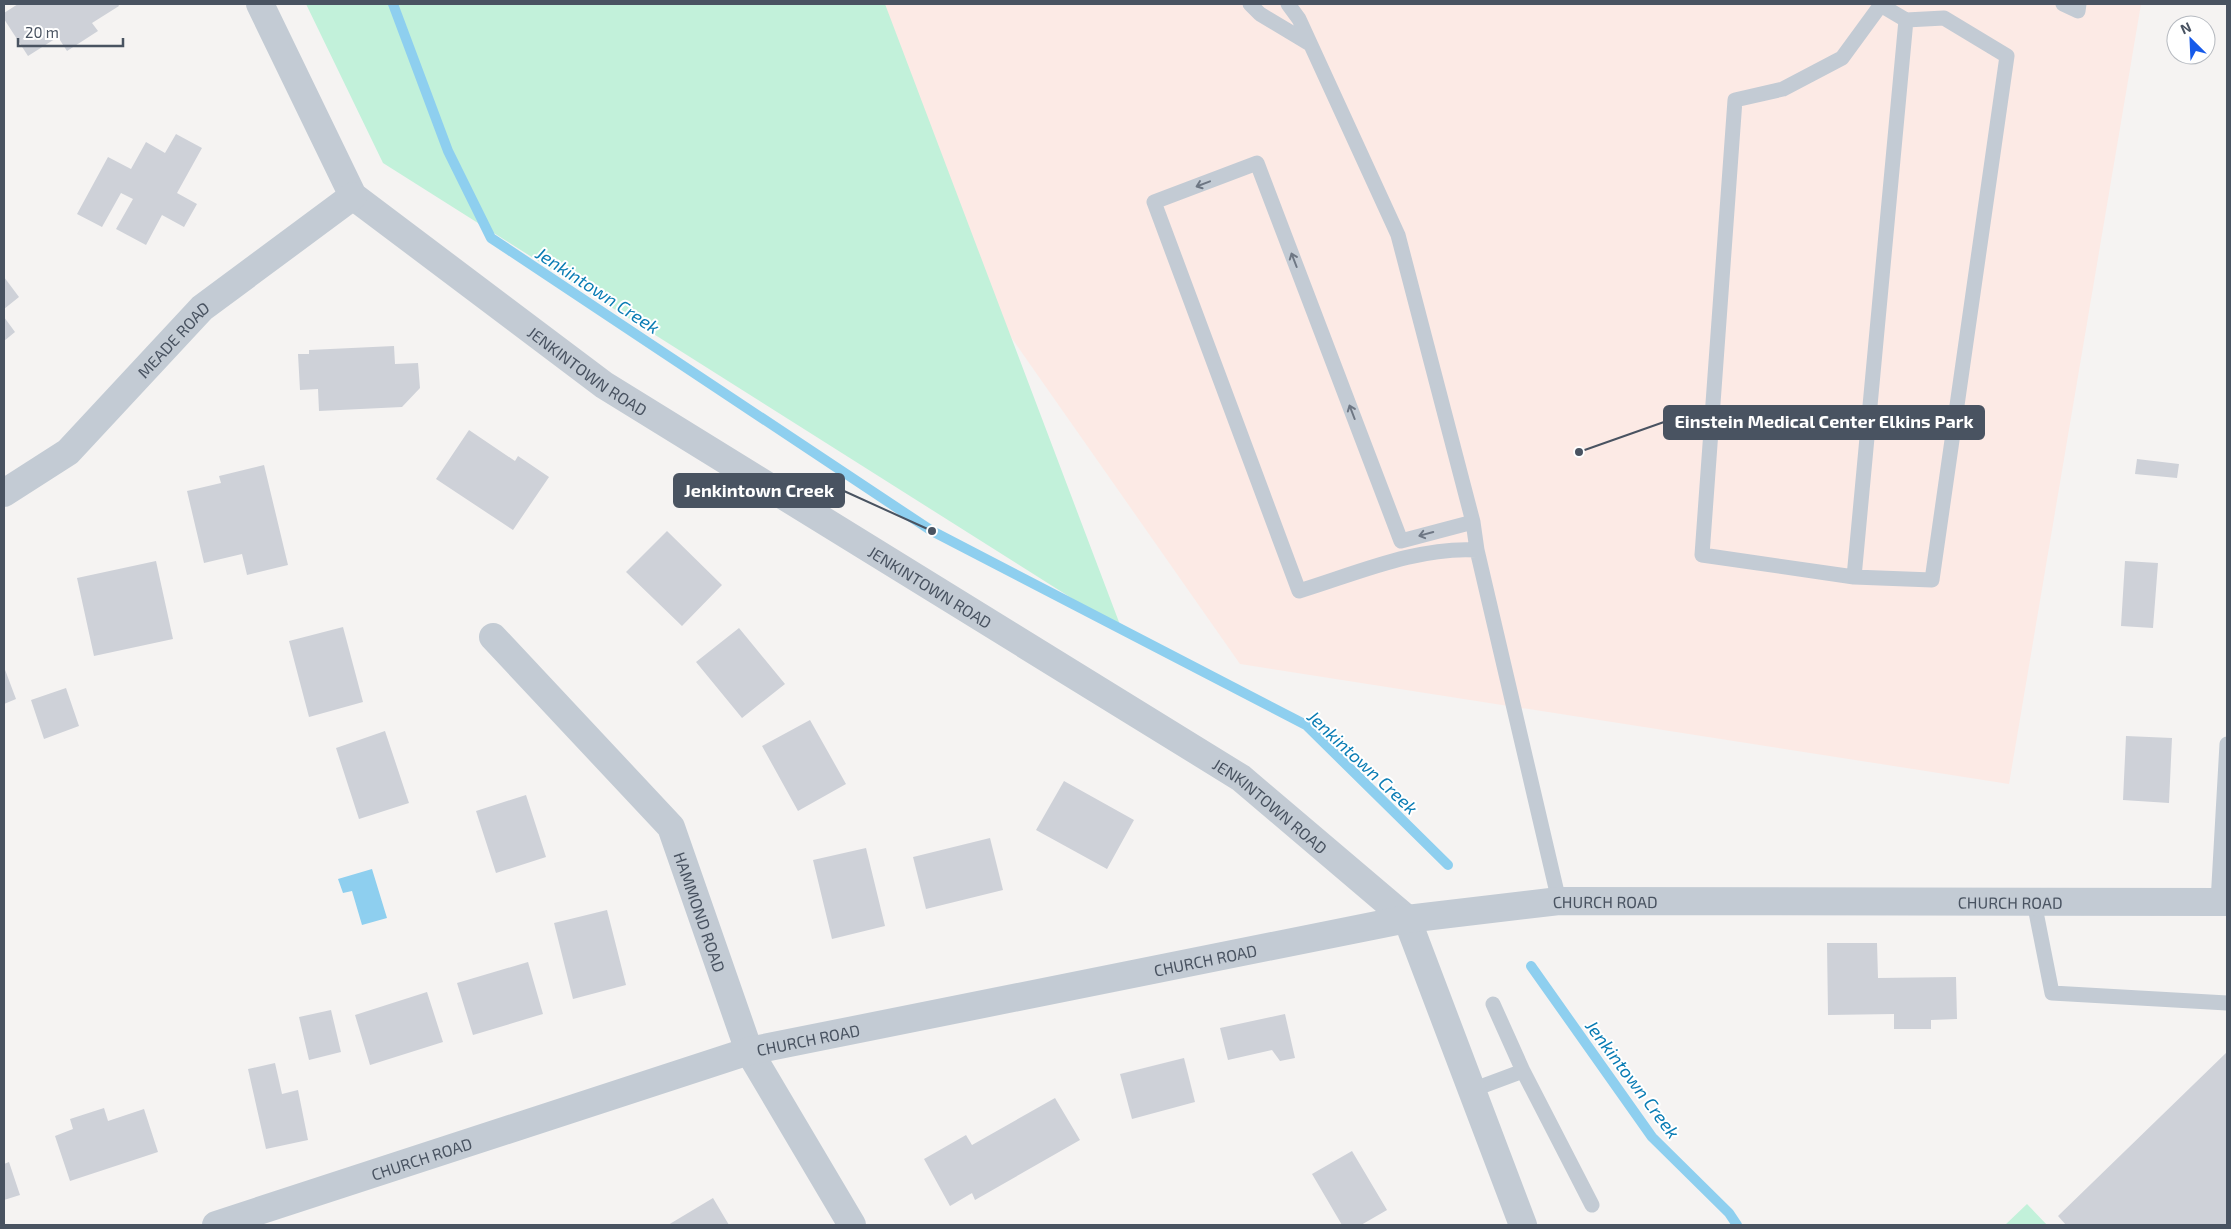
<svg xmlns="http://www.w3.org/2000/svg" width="2231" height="1229" font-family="'Exo 2',sans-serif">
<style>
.medical{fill:#fceae5}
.green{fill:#c2f1da}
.water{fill:#8ecfef}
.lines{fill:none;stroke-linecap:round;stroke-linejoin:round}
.stream{stroke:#8ecfef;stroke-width:10}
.building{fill:#ced1d8}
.service{stroke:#c3cbd4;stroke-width:15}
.minor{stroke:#c3cbd4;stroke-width:28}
.tertiary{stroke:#c3cbd4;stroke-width:28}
.oneway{stroke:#6e7784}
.labels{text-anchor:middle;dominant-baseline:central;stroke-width:4;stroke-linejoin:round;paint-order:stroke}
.street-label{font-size:16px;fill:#495361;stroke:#fff}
.water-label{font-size:18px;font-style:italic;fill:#097cb4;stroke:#fff}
.leader{fill:none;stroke:#495361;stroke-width:2}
.callout-dot{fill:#495361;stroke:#fff;stroke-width:2}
.callout{fill:#495361;stroke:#495361;stroke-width:2}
.callout-label{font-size:18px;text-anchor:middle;font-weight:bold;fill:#fff}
</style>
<rect width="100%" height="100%" fill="#f5f3f2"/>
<path class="medical" d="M807 4H2141L2009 784 1240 664 943 240Z"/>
<path class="green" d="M306 4H885L1122 630 383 163Z
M2027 1204 2047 1225H2005Z"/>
<path class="water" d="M372 869 387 918 362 925 352 891 343 893 338 879Z"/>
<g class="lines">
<path class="stream" d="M393 4 448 151 491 238 932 531 1306 725 1448 865
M1531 966 1652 1137 1729 1213 1737 1225"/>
</g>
<path class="building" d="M18 4H118L119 6 92 23 98 31 67 51 58 37 28 56 4 19V13Z
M176 134 202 148 177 193 197 204 184 227 162 215 146 245 116 229 133 199 121 193 102 227 77 214 108 157 131 169 146 142 165 153Z
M4 277 19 297 4 309Z
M4 317 15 332 4 341Z
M394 346 395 364 418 363 420 388 402 407 319 411 318 389 300 390 298 354H309V350Z
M469 430 515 461 518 456 549 477 513 530 436 479Z
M2137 459 2179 464 2177 478 2135 474Z
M264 465 288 565 247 575 242 554 204 563 187 491 221 483 219 476Z
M667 531 722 585 682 626 626 572Z
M156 561 173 639 94 656 77 578Z
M2125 561 2158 563 2153 628 2121 626Z
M343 627 363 702 309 717 289 641Z
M739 628 785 684 742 718 696 662Z
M4 667 16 699 4 704Z
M66 688 79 726 44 739 31 700Z
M810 720 846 784 798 811 762 746Z
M385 731 409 803 359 819 336 748Z
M2126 736 2172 738 2169 803 2123 800Z
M1064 781 1134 820 1107 869 1036 830Z
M526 795 546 857 496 873 476 811Z
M990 838 1003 890 926 909 913 857Z
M866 848 885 926 832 939 813 860Z
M607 910 626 985 573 999 554 923Z
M1827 943H1877L1878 978 1956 977 1957 1019 1931 1020V1029H1894V1014L1828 1015Z
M528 962 543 1014 473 1035 457 983Z
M427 992 443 1042 370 1065 355 1015Z
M331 1010 341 1052 309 1060 299 1017Z
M1285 1014 1295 1058 1280 1061 1272 1050 1228 1060 1220 1028Z
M2227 1052V1225H2066L2058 1216Z
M1184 1058 1195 1102 1132 1119 1120 1074Z
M275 1063 282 1094 298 1090 308 1140 266 1149 248 1069Z
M1055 1098 1080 1140 975 1200 972 1193 950 1206 924 1159 966 1135 972 1145Z
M104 1108 108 1121 144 1109 158 1152 70 1181 55 1136 73 1129 70 1119Z
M1352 1151 1387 1210 1361 1225H1342L1312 1174Z
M9 1162 20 1195 4 1200V1164Z
M713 1198 729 1225H668Z"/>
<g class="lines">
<path class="service" d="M1250 4 1260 14 1310 44
M1288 4 1299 19 1398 235 1473 522 1477 550 1559 901
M1879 4 1906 20 1854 577 1702 555 1735 100 1783 89 1842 58 1880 6
M2063 4 2078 11 2079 4
M1473 522 1401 541 1257 163 1154 202 1299 591C1355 574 1418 546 1477 550
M1854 577 1932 580 2007 56 1944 18 1906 20
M2034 902 2052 993 2227 1003
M2218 902 2227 744
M1493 1004 1523 1071
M1472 1090 1523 1071 1592 1205"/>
<g class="minor">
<path id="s1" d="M260 4 353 196 604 385 1241 778 1407 919 1523 1225"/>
<path id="s2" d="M4 493 68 452 202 308 353 196"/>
<path id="s3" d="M493 637 671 827 749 1051 852 1225"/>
</g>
<path class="tertiary" id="s4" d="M216 1225 749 1051 1407 919 1559 901 2227 902"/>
</g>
<defs><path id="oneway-shaft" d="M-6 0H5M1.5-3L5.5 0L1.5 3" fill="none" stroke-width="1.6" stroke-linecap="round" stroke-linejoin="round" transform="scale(1.25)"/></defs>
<g class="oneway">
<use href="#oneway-shaft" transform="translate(1203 184) rotate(159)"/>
<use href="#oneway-shaft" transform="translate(1294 260) rotate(-111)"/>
<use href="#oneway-shaft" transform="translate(1352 412) rotate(-111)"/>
<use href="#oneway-shaft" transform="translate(1426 534) rotate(165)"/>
</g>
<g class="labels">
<g class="street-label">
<text stroke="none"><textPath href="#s2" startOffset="230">MEADE ROAD</textPath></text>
<text stroke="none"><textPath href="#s1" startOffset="506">JENKINTOWN ROAD</textPath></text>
<text stroke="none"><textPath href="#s1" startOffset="911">JENKINTOWN ROAD</textPath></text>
<text stroke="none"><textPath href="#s1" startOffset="1316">JENKINTOWN ROAD</textPath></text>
<text stroke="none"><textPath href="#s4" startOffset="1431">CHURCH ROAD</textPath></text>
<text stroke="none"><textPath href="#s4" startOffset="1836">CHURCH ROAD</textPath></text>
<text stroke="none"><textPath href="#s3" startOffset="350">HAMMOND ROAD</textPath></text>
<text stroke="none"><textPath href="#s4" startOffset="1026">CHURCH ROAD</textPath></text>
<text stroke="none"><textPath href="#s4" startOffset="621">CHURCH ROAD</textPath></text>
<text stroke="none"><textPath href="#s4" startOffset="216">CHURCH ROAD</textPath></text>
</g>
<g class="water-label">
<text transform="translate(598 290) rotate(33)">Jenkintown Creek</text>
<text transform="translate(1363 762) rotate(43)">Jenkintown Creek</text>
<text transform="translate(1633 1079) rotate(53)">Jenkintown Creek</text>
</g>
</g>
<path class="leader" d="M1579 452L1664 422M932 531L844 491"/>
<g class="callout-dot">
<circle cx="1579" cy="452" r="5"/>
<circle cx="932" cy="531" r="5"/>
</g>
<g class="callout">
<rect x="1664" y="406" width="320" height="33" rx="5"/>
<rect x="674" y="474" width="170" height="33" rx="5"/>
</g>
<g class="callout-label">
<text x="1824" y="428">Einstein Medical Center Elkins Park</text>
<text x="759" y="497">Jenkintown Creek</text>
</g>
<rect width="2231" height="1229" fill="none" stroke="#495361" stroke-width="10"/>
<g transform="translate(2191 40) rotate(336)"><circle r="24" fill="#ffffff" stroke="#b6bac0"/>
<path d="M0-4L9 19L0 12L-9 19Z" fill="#165aea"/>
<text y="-8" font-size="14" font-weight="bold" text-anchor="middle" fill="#495361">N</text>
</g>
<path d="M18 38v8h105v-8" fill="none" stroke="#495361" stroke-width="2.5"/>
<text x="25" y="38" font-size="15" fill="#495361" stroke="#ffffff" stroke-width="4" paint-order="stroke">20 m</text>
</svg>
